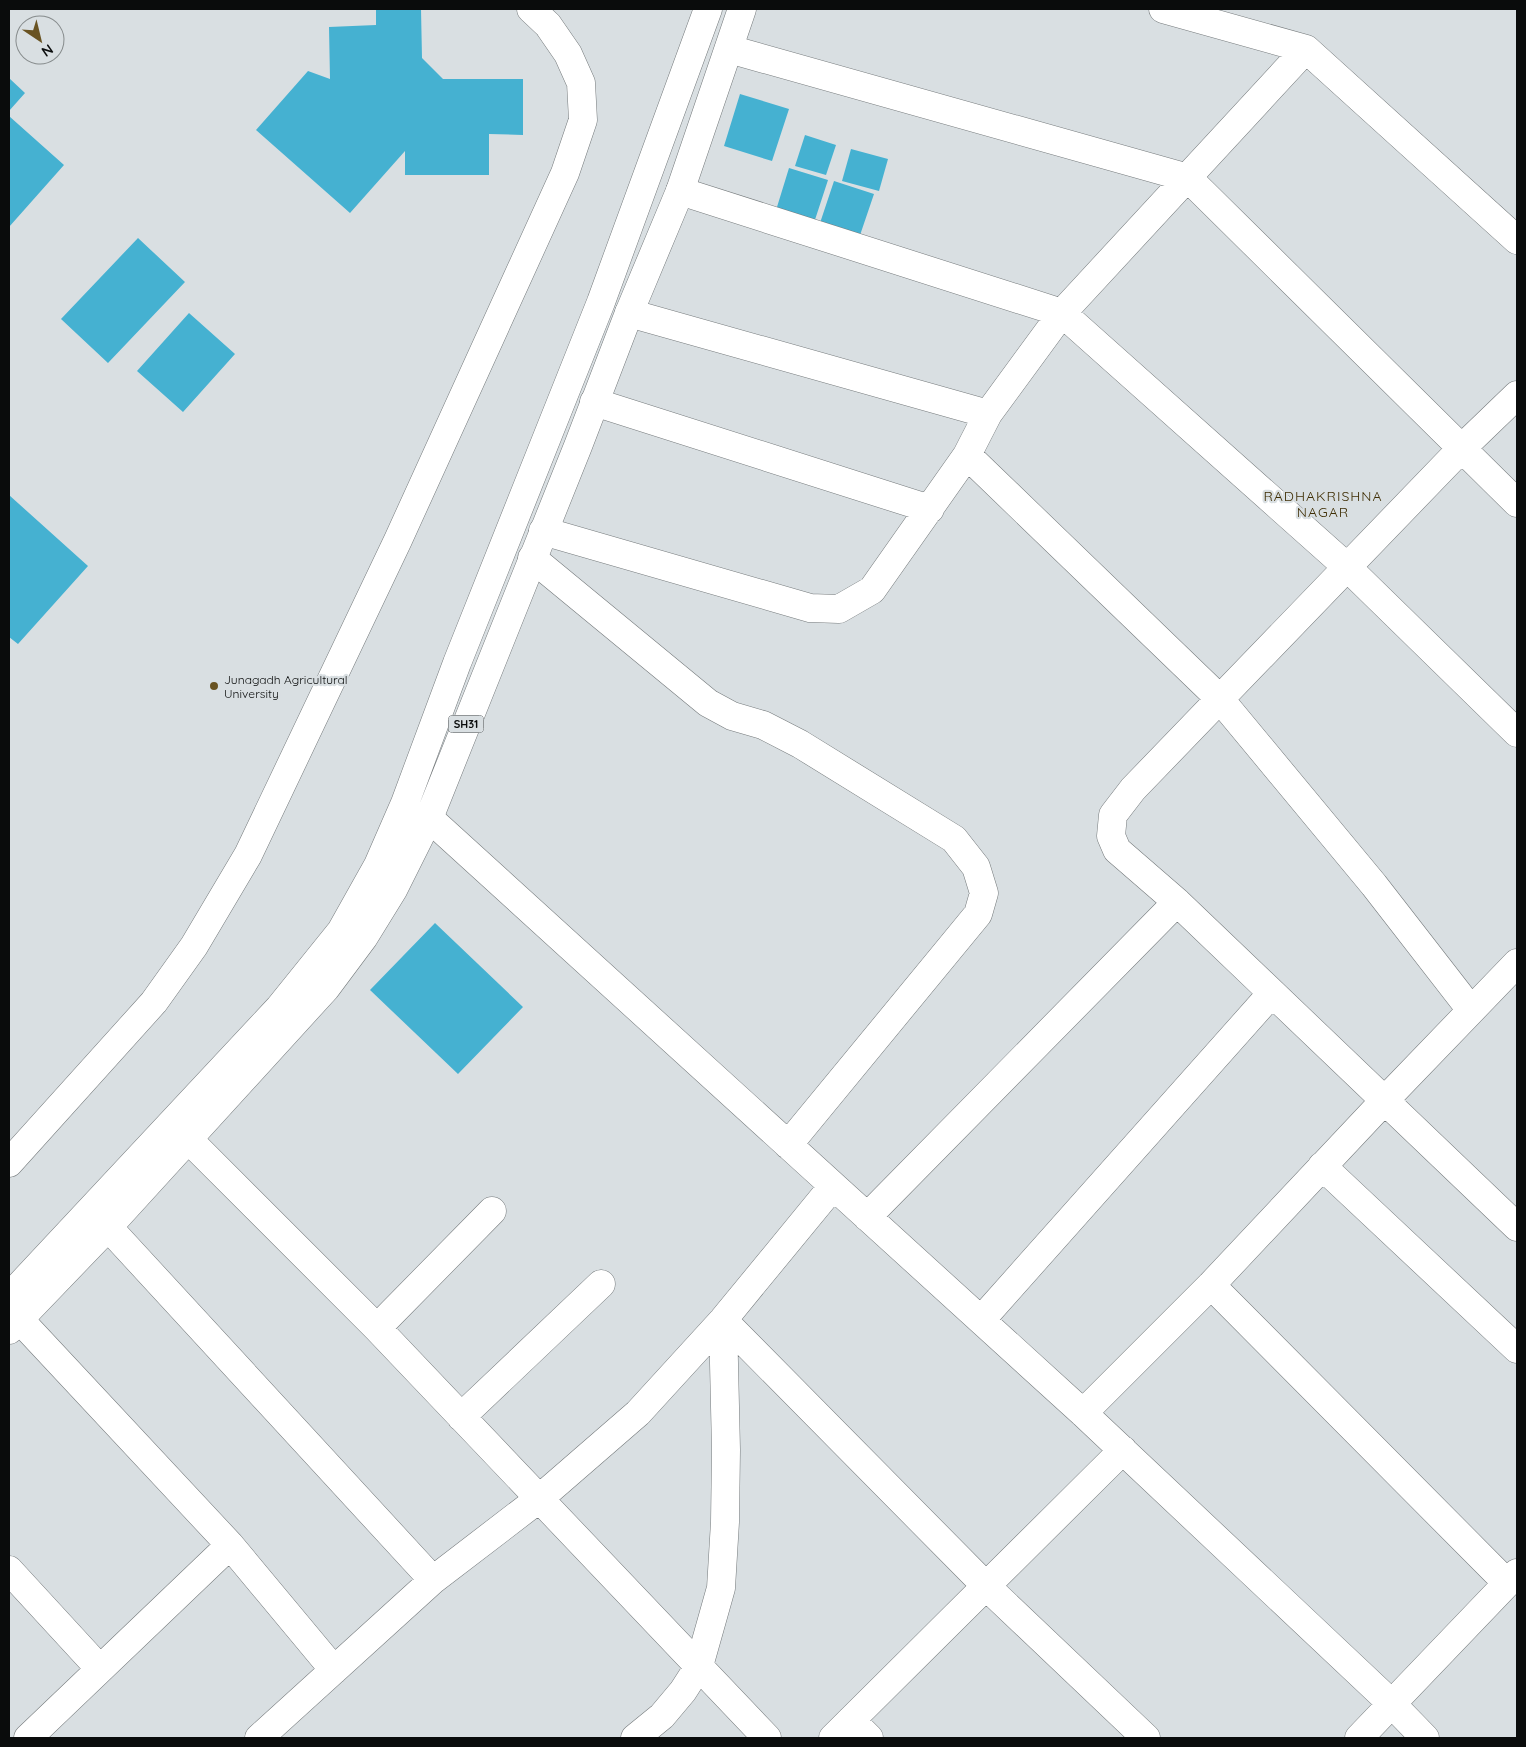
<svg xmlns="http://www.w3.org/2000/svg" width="1526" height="1747" font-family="Quicksand,sans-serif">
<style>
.building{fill:#45b1d1}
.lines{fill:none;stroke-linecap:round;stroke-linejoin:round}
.minor-casing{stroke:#757a7c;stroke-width:29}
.major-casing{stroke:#757a7c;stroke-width:29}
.minor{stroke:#fff;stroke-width:28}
.major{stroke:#fff;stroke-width:28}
.poi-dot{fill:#695322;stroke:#d9dfe2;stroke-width:2}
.labels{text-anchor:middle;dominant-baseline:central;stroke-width:4.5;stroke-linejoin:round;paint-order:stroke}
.shield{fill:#d9dfe2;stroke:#484b4c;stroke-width:1}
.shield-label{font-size:11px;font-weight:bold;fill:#0a0c0c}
.poi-label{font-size:12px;fill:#0a0c0c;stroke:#d9dfe2;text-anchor:start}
.neighbourhood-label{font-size:14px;letter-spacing:1px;fill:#3f2e04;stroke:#d9dfe2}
</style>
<rect width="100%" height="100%" fill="#d9dfe2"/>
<path class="building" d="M376 9H421L422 58 443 79H523V135L489 134V175H405V151L350 213 256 130 308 71 330 79 329 27 376 25Z
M9 78 25 93 9 111Z
M740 94 789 109 772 161 724 146Z
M9 116 64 165 9 227Z
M805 135 836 145 826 175 795 166Z
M851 149 888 159 879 191 842 181Z
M789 168 828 180 811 232 773 220Z
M834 181 874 194 857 244 817 232Z
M138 238 185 282 108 363 61 319Z
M189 313 235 354 183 412 137 371Z
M9 495 88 566 18 644 9 637Z
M435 923 523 1007 458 1074 370 990Z"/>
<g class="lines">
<g class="minor-casing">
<path id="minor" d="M1163 9 1306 49 1517 240
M729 49 1188 178 1517 503
M680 191 1062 313 1347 567 1517 733
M629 313 988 414
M1517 395 1463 447 1133 789 1113 815 1111 836 1117 850 1177 902 1517 1227
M594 402 930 509
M967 455 1219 698 1374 885 1471 1010
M543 531 810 608 839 609 872 590 967 455 988 414 1062 313 1306 49
M532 558 708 703 732 716 763 725 800 744 954 839 976 867 984 893 978 914 788 1145
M429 818 1083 1413 1391 1703 1425 1738
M188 1139 377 1328 767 1738
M9 1163 154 1002 194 946 248 855 398 540 565 173 583 120 581 83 568 54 548 25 531 9
M1322 1166 1517 1349
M867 1217 1177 902
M108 1227 433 1580
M1211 1285 1507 1583
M19 1319 230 1545 334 1670
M723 1320 986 1586 1146 1738
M981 1320 1272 993
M377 1328 492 1211
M1083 1413 1211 1285 1384 1101 1517 963
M461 1417 601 1284
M9 1570 100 1669
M851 1720 869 1738
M28 1738 230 1545
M259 1738 433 1580 540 1498 638 1413 723 1320 833 1186
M635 1738 662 1716 683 1691 699 1666 721 1588 725 1522 726 1450 723 1320
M833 1738 1123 1450
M1359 1738 1517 1573"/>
</g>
<g class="major-casing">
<path id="major" d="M9 1297 279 1008 341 931 378 865 405 803 457 663 601 302 708 9
M9 1330 108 1227 326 988 364 937 393 890 429 818 578 446 629 313 680 191 742 9"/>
</g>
<use href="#minor" class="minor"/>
<use href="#major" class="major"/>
</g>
<circle class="poi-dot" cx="214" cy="686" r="5"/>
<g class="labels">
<rect class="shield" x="448.5" y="715.5" width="35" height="17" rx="4"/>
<g class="shield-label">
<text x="466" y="724">SH31</text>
</g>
<g class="poi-label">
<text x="224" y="679">Junagadh Agricultural<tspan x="224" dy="14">University</tspan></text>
</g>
<g class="neighbourhood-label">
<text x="1323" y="496">RADHAKRISHNA<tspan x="1323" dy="16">NAGAR</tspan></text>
</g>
</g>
<rect width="1526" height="1747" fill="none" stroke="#0a0c0c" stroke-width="20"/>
<g transform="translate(40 40) rotate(145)"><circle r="24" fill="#d9dfe2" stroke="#868b8c"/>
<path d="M0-4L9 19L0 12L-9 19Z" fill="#695322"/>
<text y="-8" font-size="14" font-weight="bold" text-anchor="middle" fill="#0a0c0c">N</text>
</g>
</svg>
